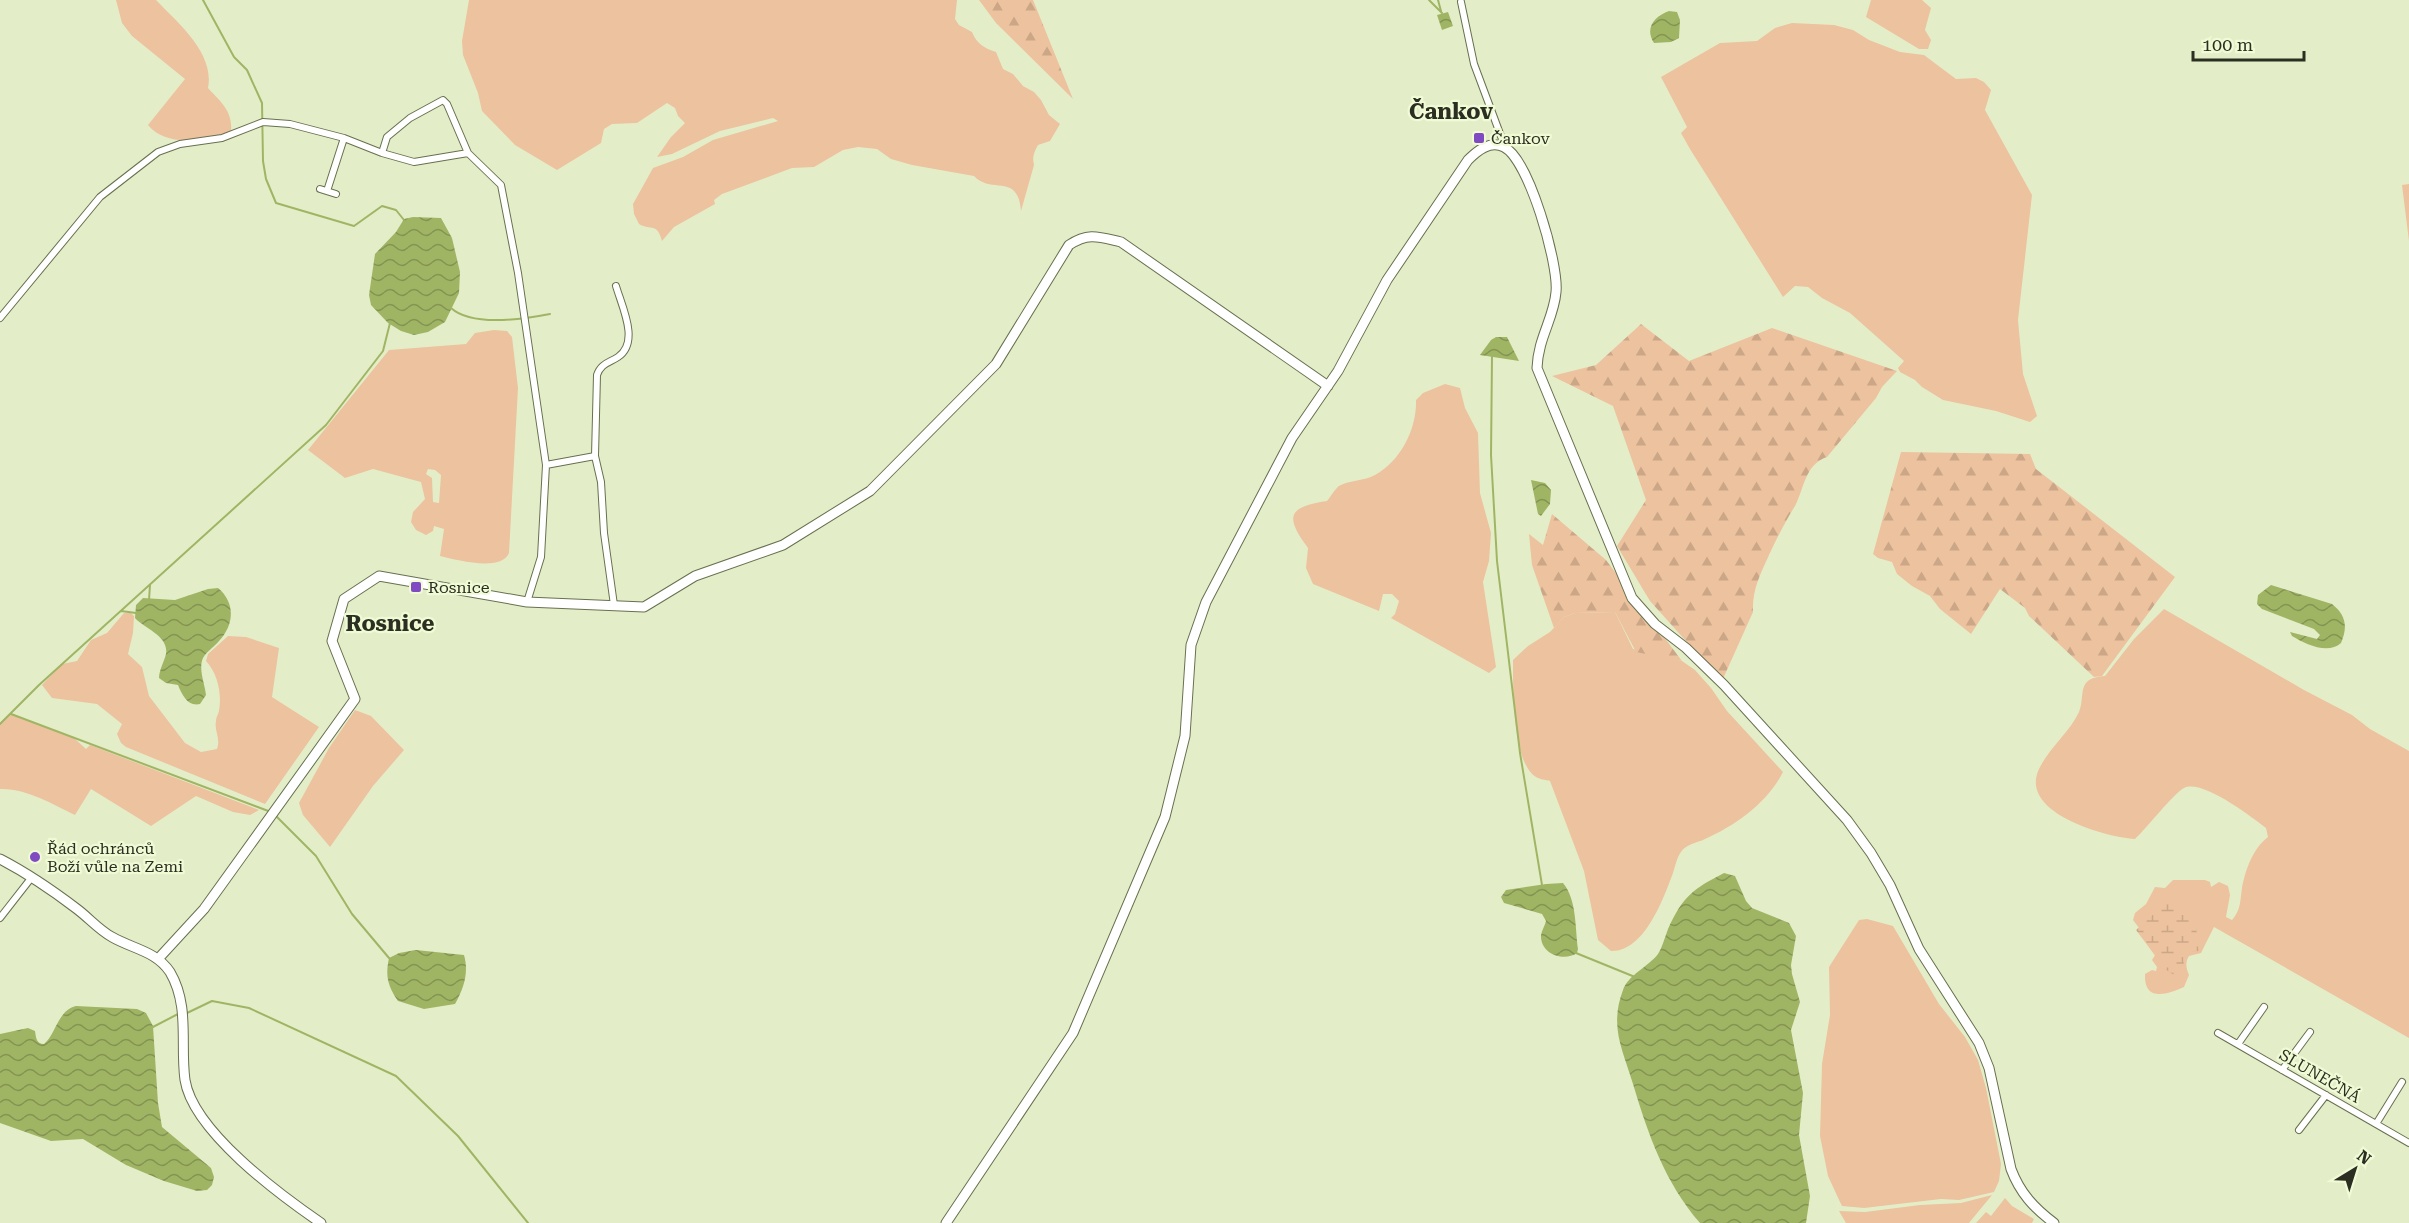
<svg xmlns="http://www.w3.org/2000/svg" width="2409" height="1223" font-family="'Roboto Serif',serif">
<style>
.grass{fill:#edc29e;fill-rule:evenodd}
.forest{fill:url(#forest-firs)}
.wetland{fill:url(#wetland-marsh)}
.water{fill:url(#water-waves)}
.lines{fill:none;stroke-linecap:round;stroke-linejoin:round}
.stream{stroke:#a0b564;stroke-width:2}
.street-casing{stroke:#67704f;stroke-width:8}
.secondary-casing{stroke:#67704f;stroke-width:11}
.street{stroke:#fff;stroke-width:6}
.secondary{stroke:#fff;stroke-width:9}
.poi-dot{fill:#7f4ac2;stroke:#f0fbd6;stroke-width:2}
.labels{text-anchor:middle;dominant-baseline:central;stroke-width:4.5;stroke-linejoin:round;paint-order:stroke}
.poi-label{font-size:16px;fill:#2b2f21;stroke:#f0fbd6;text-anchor:start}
.street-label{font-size:16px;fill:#2b2f21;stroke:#f0fbd6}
.district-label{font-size:22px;font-weight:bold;fill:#2b2f21;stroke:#f0fbd6}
</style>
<defs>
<pattern id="forest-firs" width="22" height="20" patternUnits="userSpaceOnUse" patternTransform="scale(1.5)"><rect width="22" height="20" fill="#edc29e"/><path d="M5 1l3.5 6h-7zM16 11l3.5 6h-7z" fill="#cba788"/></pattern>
<pattern id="wetland-marsh" width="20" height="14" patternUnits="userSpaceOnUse" patternTransform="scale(1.5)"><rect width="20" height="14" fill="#edc29e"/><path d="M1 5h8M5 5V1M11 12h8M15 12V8" fill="none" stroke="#cba788"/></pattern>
<pattern id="water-waves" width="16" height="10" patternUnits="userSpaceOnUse" patternTransform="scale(1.5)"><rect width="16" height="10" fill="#a0b564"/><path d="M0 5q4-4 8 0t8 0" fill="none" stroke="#839452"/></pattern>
</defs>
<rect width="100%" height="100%" fill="#e3eec9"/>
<path class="grass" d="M116 0H156C177 22 215 53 208 88 221 102 233 111 231 132 205 139 168 149 148 125L185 79 132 36 122 23Z
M469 0H957L955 19 959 25 972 32C977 44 984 48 996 52L1003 69 1013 74 1023 86 1034 92 1041 100 1049 115 1060 124 1050 141 1038 145C1034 152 1032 157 1034 165L1021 211C1018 172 992 195 974 176L912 165 891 159 877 149 858 147 843 150 814 167 792 168 722 194 714 200 715 204 674 227 662 241C657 222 651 231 639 224L634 214 633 204 653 168 683 157 713 140 778 121 773 118 720 131 672 154 657 157 671 137 685 123 678 116 675 108 667 103 637 123 612 124 604 129 601 143 557 170 515 145 482 111 478 93 463 55 462 41Z
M1871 0H1922L1931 8 1925 30 1931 40 1928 49H1919L1866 17Z
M1792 23 1834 25 1853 30 1869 40 1900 52 1924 55 1956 79 1976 78 1984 82 1991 90 1985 110 2032 195 2018 320 2023 374 2037 416 2030 422 1996 411 1943 400 1922 387 1915 380 1900 372 1898 368 1904 361 1850 313 1822 298 1808 287 1795 286 1783 297 1690 149 1681 133 1687 127 1661 77 1720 43 1757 41 1775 28Z
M2409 184V241L2402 185Z
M494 330 507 331 512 337 518 388 509 553C501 572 457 560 440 556L444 529 434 526 433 531 426 535 416 530 411 522 413 512 425 499 421 482 373 469 345 478 308 450 389 350 466 344 475 333ZM428 469 435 470 441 475 439 503 433 502 432 478 426 474Z
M1445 384 1460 388 1465 408 1478 433 1480 493 1491 533 1489 561 1483 582 1496 667 1489 673 1391 618 1395 614 1399 601 1392 594H1383L1379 611 1313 584 1306 568 1308 548C1285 517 1287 507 1327 501 1331 496 1335 489 1339 486 1350 480 1364 481 1375 475 1401 461 1417 428 1416 400L1423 393Z
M2164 609 2304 690 2352 715 2370 729 2409 751V1038L2214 927 2201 953 2189 956C2185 962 2186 968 2189 975L2184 987C2168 994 2144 1003 2145 974L2152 970 2156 971 2157 967 2152 960 2157 952 2133 920 2135 913 2146 904 2155 887 2165 888 2173 880H2205L2210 882 2211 887 2219 882 2228 886 2230 895 2226 917 2232 920C2241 910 2240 901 2242 888 2245 871 2253 848 2268 837L2266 828C2250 816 2202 779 2184 788 2174 793 2146 829 2135 839 2106 837 2018 813 2039 769 2049 748 2069 733 2079 712 2086 695 2075 678 2105 676L2134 639Z
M1615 612 1633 649 1682 661 1695 670 1711 688 1727 711 1783 772C1767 803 1736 825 1705 839 1697 843 1686 844 1681 852 1677 857 1675 867 1673 873 1663 900 1644 952 1611 951L1598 940 1584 871 1550 781C1546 780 1539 779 1536 777 1512 763 1513 685 1513 660L1528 646 1550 632 1564 617 1575 613Z
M124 613H131L134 616 133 633 128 654 142 667 149 696 185 743 201 752 217 749C221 737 214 732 216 721 216 717 218 715 219 711 222 694 218 674 206 661L208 654 228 636 246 637 279 648 272 697 319 727 265 804 126 747 121 743 117 734 122 724 97 704 52 698 42 685 62 664 77 661 91 640 107 633Z
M355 710 371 716 404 750 373 786 330 847 303 815 299 803 329 748Z
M11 713 74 738 86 749 90 745 259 810 250 815 233 812 196 796 151 826 91 789 75 815C52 804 26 788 0 789V723Z
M1867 919 1893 926 1939 1004 1965 1037 1978 1060 1986 1088 2001 1164 1999 1181 1994 1192 1959 1200 1941 1199 1864 1208 1842 1206 1840 1202 1828 1176 1820 1136 1822 1064 1830 1015 1829 967 1859 920Z
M1992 1195 1969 1223H1846L1839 1211 1865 1212 1920 1205 1961 1203Z
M2005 1198 2012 1206 2034 1219 2032 1223H1976L1986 1212 1991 1216Z"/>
<path class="forest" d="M979 0H1033L1073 99 996 23Z
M1641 324 1689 361 1772 328 1897 371 1882 387 1876 398 1827 457C1805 464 1804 489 1795 506 1785 522 1777 538 1769 555 1760 575 1752 590 1753 612L1722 681 1650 601 1617 546 1646 500 1613 406 1552 376 1596 365Z
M1901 452 2030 454 2036 469 2175 577 2102 676 2094 677 2029 616 2025 608 2000 589 1971 634 1940 609 1930 596 1912 586 1897 574 1892 562 1878 558 1873 554Z
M1552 514 1606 560 1682 661 1636 652 1615 612 1575 613 1564 617 1554 628 1532 565 1529 534 1543 545Z"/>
<path class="wetland" d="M2163 894 2195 918 2199 951 2183 952 2184 967 2180 979 2165 969 2136 930 2152 916Z"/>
<path class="water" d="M1669 11 1677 12 1680 20 1679 38 1671 42 1654 43C1644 28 1655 16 1669 11Z
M1448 12 1453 26 1442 30 1437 15Z
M413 217 441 218 452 238 460 272 459 293 445 322 428 332 414 335 401 331 388 323 371 305 369 295 375 254 396 232 404 219Z
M1496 337H1507L1519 361 1480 355 1491 340Z
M1531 480 1545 483 1551 490 1550 504 1541 516 1538 514Z
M2271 585 2332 604C2346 615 2348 627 2341 643 2328 655 2305 644 2292 636L2290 632 2317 639 2320 635 2314 629 2262 609 2257 604 2258 595Z
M218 588C236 603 234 625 219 641 214 647 207 651 203 658 198 669 205 684 206 695L200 704C188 707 182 695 178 685L166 683 159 678C159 670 164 662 166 654 169 636 145 629 135 618L136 605 143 598 175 600 208 589Z
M1724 873 1735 876 1746 901 1752 908 1789 923 1796 936 1791 965 1792 974 1800 1002 1791 1030 1803 1093 1799 1135 1810 1196 1806 1223H1700C1665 1183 1648 1134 1633 1084 1623 1050 1609 1027 1623 990 1628 975 1648 967 1658 954 1662 948 1665 937 1668 929 1683 896 1693 889 1724 873Z
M1563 883C1577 900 1575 928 1578 949L1577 953C1564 962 1540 954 1541 935 1542 930 1545 925 1546 921L1542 914 1504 903 1501 897 1506 890 1546 884Z
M416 950 464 955C469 972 464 988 455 1004L424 1009 398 1001C388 986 385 977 389 958L399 953Z
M76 1006 137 1009 146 1013 153 1026 158 1103 162 1127 211 1168 214 1177 212 1185 207 1190 197 1191 164 1181 126 1165 83 1139 51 1141 0 1123V1034L28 1028 35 1031C36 1037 36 1044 44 1044 56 1034 58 1010 76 1006Z"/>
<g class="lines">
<path class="stream" d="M203 0 234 57 247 70 262 103 263 161 266 179 276 203 354 226 382 206 396 210 404 220
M1429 0 1442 13
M1438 0 1441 11
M451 308C472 327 524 319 550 314
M1492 357 1491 455 1497 561 1520 753 1542 885
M149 600 150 585
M121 611 136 613
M11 714 271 812
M0 724 39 685 326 425 383 351 390 323
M275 815 316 856 352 914 389 958
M1576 953 1635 977
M187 1013 212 1001 249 1008 396 1076 458 1136 528 1223
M151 1028 178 1014"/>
<g class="street-casing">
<path id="street" d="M1461 2 1474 64 1505 147
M382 153 387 137 410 118 443 100 447 104 468 153
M320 189 336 194
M327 191 344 138
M0 318 100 197 158 152 180 144 222 138 263 122 290 124 344 138 382 153 414 162 468 153 501 185 518 273 546 465 541 557 527 602
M595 456 601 482 604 533 614 605
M546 465 595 456 597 375C601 363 609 363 618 357 640 342 622 307 616 286
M0 918 32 877
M2218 1033 2409 1143
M2238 1044 2264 1007
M2282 1070 2310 1032
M2376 1124 2402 1082
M2299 1130 2326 1095"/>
</g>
<g class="secondary-casing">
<path id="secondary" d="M0 859C27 873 52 890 77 909 89 918 99 930 112 937 133 949 156 951 170 972 190 1006 180 1044 185 1080 193 1131 280 1195 321 1223
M158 959 204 909 355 699 332 641 344 599 379 576 527 602 644 607 695 576 783 545 870 491 996 364 1069 245C1089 232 1099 237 1121 242L1328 386
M946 1223 1073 1033 1165 817 1185 736 1191 645 1206 602 1292 438 1338 371 1387 280 1468 160C1477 151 1490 140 1504 147 1529 159 1559 265 1556 292 1554 318 1538 338 1537 368L1632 598 1655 624 1686 648 1724 685 1847 820 1871 853 1890 885 1919 949 1979 1043 1989 1068 2011 1169C2020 1193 2034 1208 2054 1223"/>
</g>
<use href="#street" class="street"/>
<use href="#secondary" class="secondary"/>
</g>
<g class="poi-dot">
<rect x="1473" y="132" width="12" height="12" rx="3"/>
<rect x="410" y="581" width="12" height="12" rx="3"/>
<circle cx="35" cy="857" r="6"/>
</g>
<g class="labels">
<g class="poi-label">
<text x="1491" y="138">Čankov</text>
<text x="428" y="587">Rosnice</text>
<text x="47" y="848">Řád ochránců<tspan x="47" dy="18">Boží vůle na Zemi</tspan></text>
</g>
<g class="street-label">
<text transform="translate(2320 1076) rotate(30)">SLUNEČNÁ</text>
</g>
<g class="district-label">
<text x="1451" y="111">Čankov</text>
<text x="390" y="623">Rosnice</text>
</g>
</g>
<g transform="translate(2355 1169) rotate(38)" stroke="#f0fbd6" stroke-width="4.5" paint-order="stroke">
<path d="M0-4.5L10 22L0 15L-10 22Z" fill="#2b2f21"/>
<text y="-9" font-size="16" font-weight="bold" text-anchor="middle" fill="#2b2f21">N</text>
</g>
<path d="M2193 51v9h111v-9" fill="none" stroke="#2b2f21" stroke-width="3"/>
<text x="2202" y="51" font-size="18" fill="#2b2f21" stroke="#f0fbd6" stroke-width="4.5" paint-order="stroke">100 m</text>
</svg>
